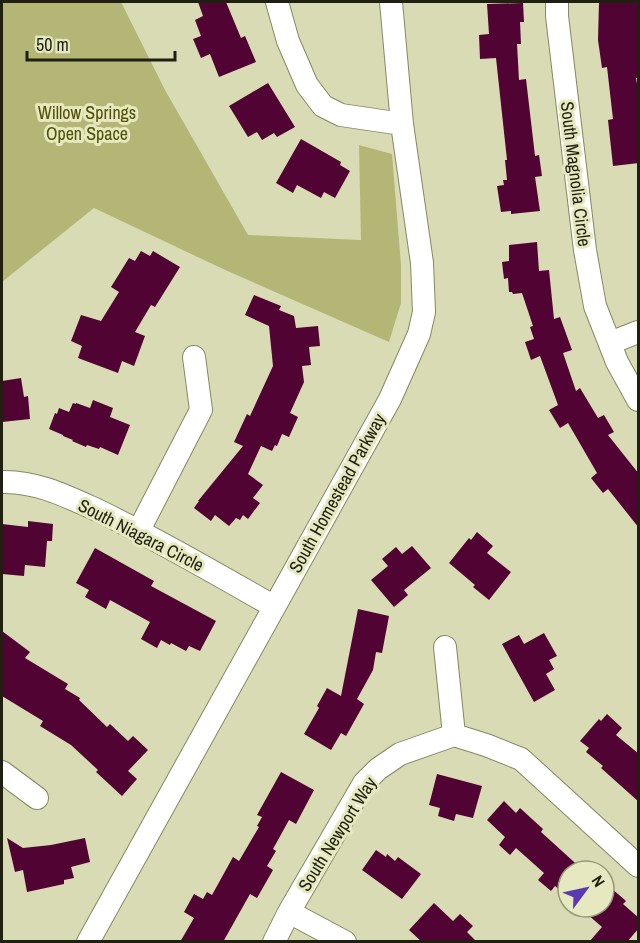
<svg xmlns="http://www.w3.org/2000/svg" width="640" height="943" font-family="'Archivo Narrow',sans-serif">
<style>
.green{fill:#b4b676}
.building{fill:#510333}
.lines{fill:none;stroke-linecap:round;stroke-linejoin:round}
.street-casing{stroke:#868863;stroke-width:24}
.street{stroke:#fff;stroke-width:22}
.labels{text-anchor:middle;dominant-baseline:central;stroke-width:6;stroke-linejoin:round;paint-order:stroke}
.park-label{font-size:18px;fill:#505107;stroke:#e6e9c0}
.street-label{font-size:18px;fill:#1f2011;stroke:#e6e9c0}
</style>
<rect width="100%" height="100%" fill="#d9dbb4"/>
<path class="green" d="M2 2H121L165 90 248 235 361 240 359 145 392 154 401 265V303L389 342 223 269 94 208 2 282Z"/>
<path class="building" d="M198 2H226L241 38 245 36 256 62 219 77 210 54 201 58 193 39 201 36 195 20 203 16Z
M599 2H639V78H636L639 96V163L613 166 608 120 613 119 607 67 602 68 598 40Z
M523 3 524 22H520L521 44H517L519 80 526 79 535 156 539 155 542 176 535 177 540 211 511 214V211L501 212 497 186 504 185 503 180H507L505 160H507L496 58 480 59 479 35 489 34 487 4Z
M268 83 295 127 277 137 274 133 262 140 257 132 248 137 229 106Z
M301 139 341 162 340 165 350 171 335 198 324 192 321 198 297 185 293 193 276 183Z
M537 242 539 271 549 270 554 319 560 317 572 350 563 353 576 391 580 388 598 418 604 415 614 432 608 435 639 474V528L608 489 603 493 591 478 597 473 568 423 560 428 549 410 558 405 540 356 531 360 525 342 534 339 530 327 533 326 522 293 513 294 512 292H509L508 278 504 279 502 262 509 261V245Z
M141 251 150 256 153 251 180 267 155 307 151 305 135 332 145 336 134 366 122 361 118 373 78 358 82 346 71 341 81 315 101 321 119 292 111 287 129 258 135 261Z
M254 295 281 306 279 310 294 316 296 328 318 326 320 346 309 347 311 365 302 366 304 382 290 413 298 417 289 437 282 434 277 446 275 445 272 451 261 446 248 474 263 485 253 498 260 503 248 519 243 515 240 520 236 518 229 526 215 515 211 521 194 508 199 501H198L243 446 234 442 247 414 250 416 273 366 269 326 245 315Z
M21 378 24 397 28 396 30 419 2 422V381Z
M93 400 113 408 110 417 130 425 118 455 100 447 99 449 87 445 86 447 72 441 73 440 63 436V435L49 429 55 413 57 414 59 408 69 412 73 403 76 404V403L90 408Z
M28 521 53 524 52 541H47L45 567 25 565 24 576 2 574V524L28 527Z
M477 532 493 546 487 553 511 572 489 600 473 587 475 585 449 563 469 538 471 540Z
M412 546 431 568 404 590 408 595 394 607 371 580 388 566 382 559 396 547 402 554Z
M95 548 154 581 151 586 216 621 200 651 189 646 186 651 171 643 170 645 161 640 157 648 141 639 150 622 110 600 106 609 85 597 89 590 76 583Z
M358 609 389 616 382 653 376 652 373 670 357 699 364 704 346 736 341 733 331 750 304 734 319 708 317 706 327 688 341 696Z
M2 631 30 652 25 658 68 684 65 689 80 698 79 700 107 727 110 724 128 741 133 736 148 750 128 771 137 779 122 796 96 772 98 770 71 745 40 726 43 721 2 696Z
M544 633 557 656 549 660 554 669 546 674 555 690 534 702 502 644 519 635 524 644Z
M607 714 622 728 616 735 639 754V802L601 768 603 766 586 752 589 748 580 741 599 719 601 721Z
M281 772 314 790 296 824 289 820 273 849 276 851 267 866 273 870 257 898 250 894 223 942H180L194 918 184 912 194 894 203 899 207 892 212 895 233 857 239 861 259 827 257 826 262 817 257 815Z
M437 774 482 786 473 818 456 814 454 821 438 816 440 808 429 805Z
M504 801 516 813 520 808 543 829 541 832 584 871H568V897L555 886 551 891 538 880 544 873 516 848 510 855 499 845 505 837 487 820Z
M7 838 23 848 51 845 85 838 90 862 71 867 74 878 64 880V884L27 892 23 870 15 872Z
M376 850 386 857 387 854 395 861 398 857 421 874 402 899 362 870Z
M604 882 626 901 623 904 639 918V928L627 942H589L602 927 579 907H604Z
M434 903 453 921 460 914 473 926 467 932 477 942H422L409 930Z"/>
<g class="lines">
<g class="street-casing">
<path id="street" d="M277 2 288 41 307 85 323 106 341 115 402 124
M557 2V16L585 250 595 306 617 362 638 400
M610 343 638 332
M2 482C36 481 66 496 97 510 157 539 215 573 273 606
M139 530 201 410 194 357
M445 647 454 735
M2 772 37 798
M289 912 345 942
M88 942 390 399 419 334 424 312 422 263 402 124 391 2
M274 942 289 912 364 783 378 769 400 754 454 735 486 745 521 759 638 866"/>
</g>
<use href="#street" class="street"/>
</g>
<g class="labels">
<g class="park-label">
<text x="87" y="112">Willow Springs<tspan x="87" dy="21">Open Space</tspan></text>
</g>
<g class="street-label">
<text transform="translate(576 174) rotate(83)">South Magnolia Circle</text>
<text transform="translate(337 493) rotate(-61)">South Homestead Parkway</text>
<text transform="translate(141 535) rotate(27)">South Niagara Circle</text>
<text transform="translate(337 834) rotate(-58)">South Newport Way</text>
</g>
</g>
<rect width="640" height="943" fill="none" stroke="#1f2011" stroke-width="6"/>
<g transform="translate(586 889) rotate(57)"><circle r="28" fill="#e6e9c0" stroke="#96997a" stroke-width="1.5"/>
<path d="M0-4.5L10 22L0 15L-10 22Z" fill="#5a39b1"/>
<text y="-9" font-size="16" font-weight="bold" text-anchor="middle" fill="#1f2011">N</text>
</g>
<path d="M27 51v9h148v-9" fill="none" stroke="#1f2011" stroke-width="3"/>
<text x="36" y="51" font-size="18" fill="#1f2011" stroke="#e6e9c0" stroke-width="4.5" paint-order="stroke">50 m</text>
</svg>
